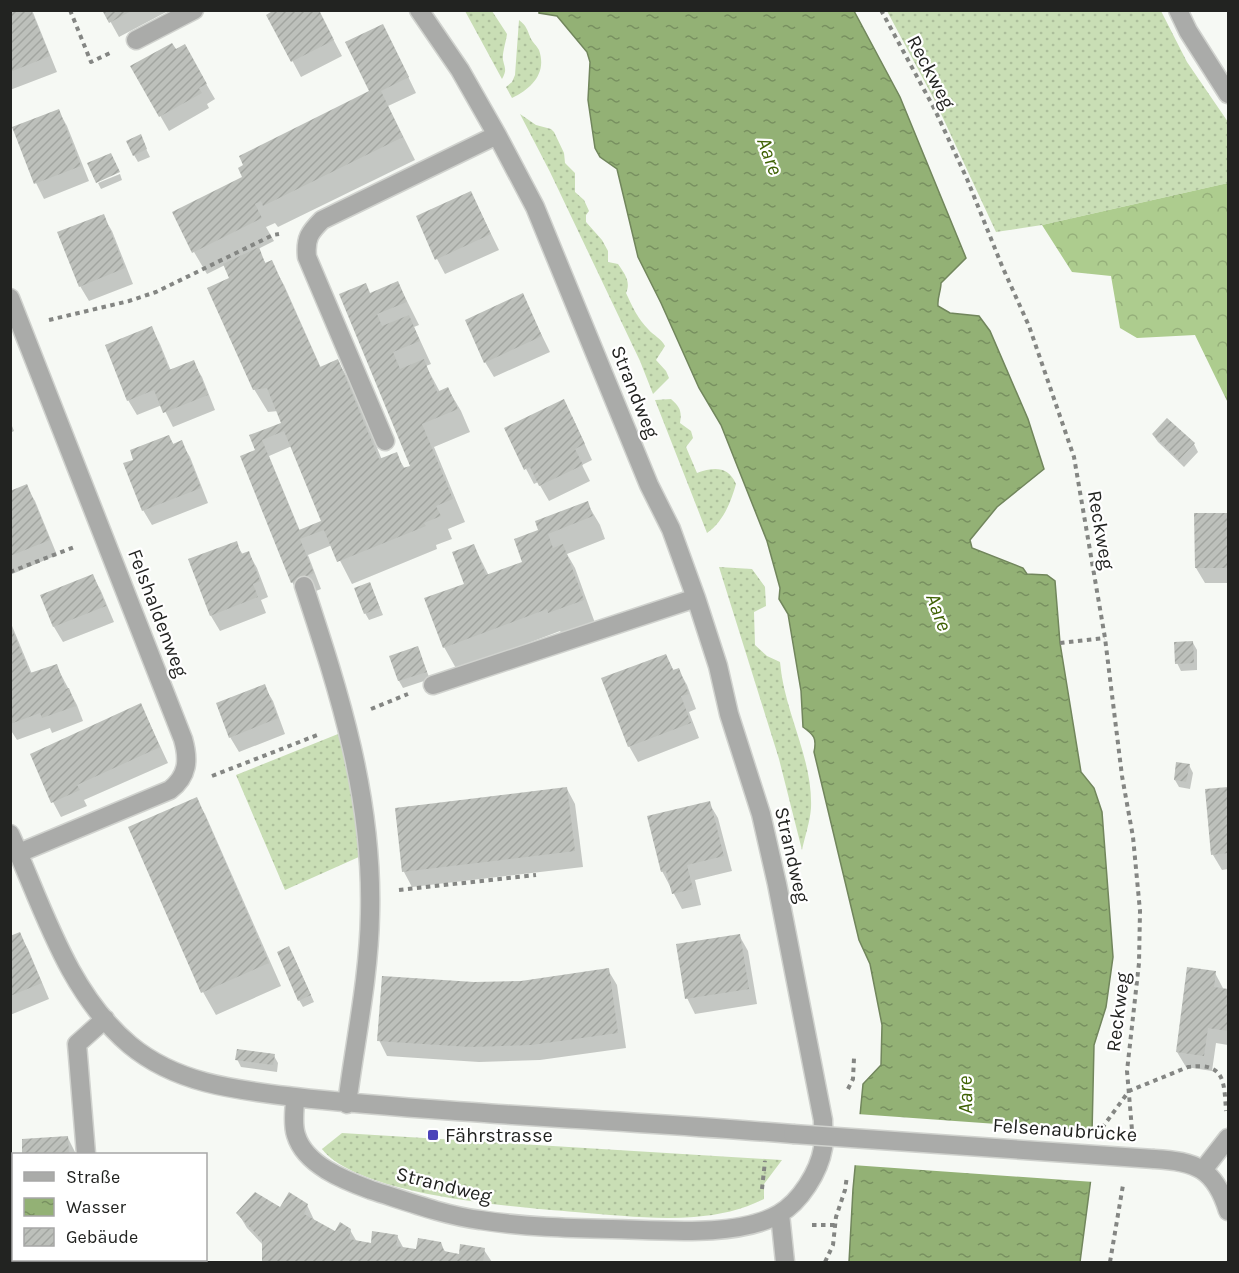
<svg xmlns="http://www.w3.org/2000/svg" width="1239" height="1273" font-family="Karla,sans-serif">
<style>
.grass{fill:url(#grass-dots)}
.forest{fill:url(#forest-crowns)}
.water{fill:url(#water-ripples);stroke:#71865c;stroke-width:1.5}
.pier{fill:#f6f9f4}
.shadow{fill:#0003;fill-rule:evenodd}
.building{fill:url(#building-hatch);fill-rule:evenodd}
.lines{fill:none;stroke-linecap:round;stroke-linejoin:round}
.minor-casing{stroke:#d0d2ce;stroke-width:21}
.path{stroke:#848683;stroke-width:4;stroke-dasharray:4.5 4.5;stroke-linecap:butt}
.minor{stroke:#aaaba9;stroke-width:18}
.minor-bridge-casing{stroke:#d0d2ce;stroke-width:21;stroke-linecap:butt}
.minor-bridge{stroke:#aaaba9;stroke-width:18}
.poi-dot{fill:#4b42b9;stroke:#fff;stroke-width:2}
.labels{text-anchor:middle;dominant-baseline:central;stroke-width:4.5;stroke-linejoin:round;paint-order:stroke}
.street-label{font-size:20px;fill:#222321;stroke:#fff}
.poi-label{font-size:20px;fill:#222321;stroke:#fff;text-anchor:start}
.water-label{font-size:21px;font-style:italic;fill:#3f6204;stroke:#fff}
</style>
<defs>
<pattern id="grass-dots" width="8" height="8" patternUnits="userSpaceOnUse" patternTransform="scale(1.5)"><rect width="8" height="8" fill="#c9deb5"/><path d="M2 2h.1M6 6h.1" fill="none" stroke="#acbe9b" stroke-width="1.8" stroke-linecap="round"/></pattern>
<pattern id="forest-crowns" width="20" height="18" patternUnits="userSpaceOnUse" patternTransform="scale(1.5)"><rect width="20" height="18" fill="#adcc8e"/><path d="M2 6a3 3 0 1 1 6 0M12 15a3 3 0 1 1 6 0" fill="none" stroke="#95af7a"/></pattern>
<pattern id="water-ripples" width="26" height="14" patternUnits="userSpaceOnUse" patternTransform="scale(1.5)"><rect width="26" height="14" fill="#93b175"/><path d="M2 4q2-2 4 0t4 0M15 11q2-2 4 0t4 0" fill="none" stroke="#789060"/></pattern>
<pattern id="building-hatch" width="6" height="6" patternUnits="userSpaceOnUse" patternTransform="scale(1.5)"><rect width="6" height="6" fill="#bdc0bb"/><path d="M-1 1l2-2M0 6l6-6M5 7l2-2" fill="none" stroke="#a2a5a0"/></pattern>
</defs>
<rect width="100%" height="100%" fill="#f6f9f4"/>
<path class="grass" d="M465 11H492L507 34C506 42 502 53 503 60 505 69 507 70 502 79Z
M887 11H1161L1187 62 1228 122V183L1042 225 996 232 936 103Z
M519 20C527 26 527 30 531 39 533 43 537 46 539 50 547 73 532 88 512 98L506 87 512 82 515 75Z
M520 114 536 125 551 129 554 132 564 153 565 163 575 173V192L584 200 589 211 586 215V222L602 240 608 251V262L618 264C625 274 631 282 626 293 632 306 638 319 648 329 654 336 661 338 665 346L656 360 666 371 669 378 653 394 640 361 550 172Z
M671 399C680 407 682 411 680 423L691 431 693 438 686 447 697 473C714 467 728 466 736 484 731 502 723 522 707 533L655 400Z
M719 567 752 569 765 587 766 606 754 612 755 645 767 656 780 662C784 712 813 758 811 808 810 822 805 836 802 850L779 759Z
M338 734 349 772 361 856 285 890 236 775Z
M342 1133 782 1160 764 1184V1199C742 1210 719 1215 694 1217 654 1220 615 1215 575 1212 517 1207 359 1196 322 1149Z"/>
<path class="forest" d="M1228 183V403L1195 335 1137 338 1120 328 1111 276 1072 272 1042 225Z"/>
<path class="water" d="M539 11H854L900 97 966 258 941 283C941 291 937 298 938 306L950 313 979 316 990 331 1028 419 1044 469 997 507 970 540 972 548 1023 568 1027 574 1047 575 1055 581 1060 643 1081 772 1094 788 1102 812 1113 957 1106 1007 1094 1045 1091 1178 1080 1262H849L853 1189 863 1084 881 1065 882 1025 870 964 859 940 814 752C817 738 814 735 803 727L801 691 788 614 779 599 780 588 767 541 721 425 699 388 661 303 638 257 617 169 600 157 595 148 588 100 590 62 587 52 557 16 539 13Z"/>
<path class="pier" d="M857 1114 1095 1131 1094 1182 852 1165Z"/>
<path class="shadow" d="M10 10H32L57 72 10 90Z
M104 10H170L119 37Z
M318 10 342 56 301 77 268 15Z
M391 41 416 93 388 106 415 160 278 227 275 223 266 227 274 241 258 249 266 264 271 262 284 285 321 368 338 361 351 384 382 460 396 454 405 469 412 466 370 295 398 283 419 325 414 327 431 364 426 366 440 392 448 389 461 411 470 432 434 447 465 522 448 529 452 539 436 545 437 549 352 584 332 545 308 555 321 589 301 597 292 582 257 451 251 436 283 423 278 411 268 412 254 389 231 279 225 265 207 274 194 252 244 178 371 92ZM292 446 322 522 300 531 269 456Z
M184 46 215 99 207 104 209 108 169 131 132 67Z
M58 110 67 126 89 181 44 199 36 183Z
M140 136 150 157 138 162 134 155Z
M120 174 122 180 101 189 98 183Z
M471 193 499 250 445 274 437 259Z
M103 216 112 231 133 284 89 301 80 286Z
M522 295 550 352 494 377 485 362Z
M152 328 160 344 171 371 193 362 202 377 215 410 173 427 162 405 137 415 128 400Z
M572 416 592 460 582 465 590 481 549 501 538 482 534 484 526 469Z
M1167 420 1194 444 1198 452 1184 467 1158 442 1153 435Z
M10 421 14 431 10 433Z
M169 437 174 445 181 442 190 457 208 503 152 525 143 510 135 460Z
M26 486 35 501 57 555 10 575V492Z
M587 503 600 525 605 539 567 554 575 568 595 623 563 635 560 631 457 670 444 647 466 584 474 546 489 576 524 563 540 531Z
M1228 514V583H1205L1196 568V515Z
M236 543 243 555 248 552 257 568 268 597 261 600 266 613 220 631 211 616Z
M93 576 101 591 114 622 63 642 54 627 42 596Z
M370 584 383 615 369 620 365 613Z
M10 621 32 674 56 665 77 705 83 721 52 733 50 728 17 740 10 729Z
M1193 643 1197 650V670L1181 671 1177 663Z
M417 648 430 679 403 688 399 681Z
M666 656 674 671 678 669 687 685 696 709 689 712 699 738 638 762 629 746Z
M264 686 273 701 285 734 239 752 230 737Z
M141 705 168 763 84 800 87 806 61 817 53 802Z
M1189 765 1193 773 1190 789 1179 787 1175 780Z
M1228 788V869L1222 870 1213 855 1207 790Z
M567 789 575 804 583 867 412 887 404 872 396 809Z
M196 799 205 814 281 986 216 1015 203 992Z
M709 803 718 818 732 871 695 880 701 905 682 909 662 871Z
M19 934 28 949 49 999 10 1015V937Z
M739 935 748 951 757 1004 695 1014 687 998Z
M293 955 314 1002 303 1007 299 1000Z
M608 970 617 985 626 1048 540 1060 479 1062 387 1056 379 1040 474 984 521 982Z
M1215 973 1224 990 1228 991V1045L1216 1043 1212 1071 1186 1067 1177 1052Z
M274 1056 278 1063 277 1072 241 1067 237 1059Z
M68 1138 76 1154H24L23 1141Z
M10 1177H14V1234H10Z
M307 1205 315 1222 336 1233 350 1230 357 1242 372 1244 397 1236 404 1249 417 1251 440 1243 446 1253 460 1255 484 1250 492 1262H263V1245L247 1228 238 1213Z
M34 1260H50L39 1262Z"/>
<path class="building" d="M10 10H31L50 56 10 72Z
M102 10H133L109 23Z
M274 10H319L334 40 291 62 266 15Z
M383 24 409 77 381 91 403 137 263 206 261 201 255 204 262 218 192 253 172 212 242 177 238 168 243 165 239 156 369 91 345 42Z
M172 43 176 49 185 44 207 84 199 88 202 93 159 117 130 66Z
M59 109 81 166 34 184 12 127Z
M141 134 147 149 133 156 126 141Z
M111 153 120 172 96 183 87 163Z
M471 191 491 234 435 260 416 216Z
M104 214 125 268 79 287 57 232Z
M259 247 265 263 272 260 320 367 338 359 379 459 397 452 403 468 410 466 339 294 366 283 370 293 398 281 407 302 377 314 382 326 409 315 420 341 393 352 400 369 424 359 437 392 448 387 458 409 422 424 453 499 436 506 441 516 424 523 426 526 337 562 324 530 300 539 314 573 291 583 240 456 255 450 249 435 281 423 267 388 253 390 207 288 229 278 223 264ZM284 431 321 521 299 530 262 440Z
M523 293 542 336 484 363 465 320Z
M152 326 169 370 194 360 208 395 163 413 154 390 127 401 105 345Z
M564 399 585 444 575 449 583 465 539 486 530 467 524 470 504 428Z
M1167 418 1195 443 1179 460 1152 434Z
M169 435 173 444 182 440 201 488 142 511 123 463 133 460 130 450Z
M27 484 50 540 10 556V491Z
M588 501 593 516 548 534 553 548 563 544 584 600 548 613 547 609 443 648 424 598 464 584 452 552 474 544 486 575 522 562 514 539 538 530 535 521Z
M1194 513H1228V568H1195Z
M237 541 241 554 249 551 260 581 253 584 258 597 210 616 188 559Z
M93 574 106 606 53 627 40 595Z
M370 582 380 608 364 614 354 588Z
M10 624 30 673 57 664 66 689 69 688 76 706 42 718 40 713 10 724Z
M1193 641 1194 663 1175 664 1174 642Z
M418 646 427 672 398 681 389 656Z
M666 654 673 670 679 668 689 694 681 696 691 723 628 747 601 678Z
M265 684 278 718 229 738 216 703Z
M141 703 160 747 77 785 80 790 51 803 30 754Z
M1176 762 1190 764 1186 782 1174 780Z
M567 787 575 851 402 872 395 808Z
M1228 787V853L1211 855 1205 789Z
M197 797 269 963 201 993 128 827Z
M710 801 724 856 687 865 693 889 672 894 666 871 661 872 647 816Z
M20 932 42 983 10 996V936Z
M740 934 749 989 685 999 676 944Z
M289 946 311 995 298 1001 277 952Z
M1187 967 1216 971 1214 987 1228 989V1031L1208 1028 1204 1056 1176 1052Z
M609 968 618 1033 531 1045 470 1047 377 1041 382 976 474 982 521 981Z
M237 1049 275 1054 273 1065 235 1060Z
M68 1136 69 1154H22V1139Z
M10 1176H14V1219H10Z
M255 1192 280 1207 289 1192 308 1204 304 1214 335 1231 340 1222 351 1229 349 1239 371 1243 372 1231 398 1235 396 1246 416 1249 418 1238 441 1242 444 1251 459 1254 460 1244 485 1248 483 1262H262V1240L236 1213Z"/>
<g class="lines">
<g class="minor-casing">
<path id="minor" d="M1178 10 1188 31 1228 94
M136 40 194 10
M10 298 183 739C189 760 188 776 170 790L19 853
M385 441 307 257C305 238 310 232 322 220L497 135
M304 586C340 695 373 797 370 914 369 978 355 1041 347 1104
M433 685 696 598
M10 834C43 907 67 992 130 1045 177 1084 237 1090 295 1097 363 1105 430 1109 498 1114 596 1120 695 1126 793 1134
M295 1097C295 1109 292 1123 296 1135 305 1165 344 1180 371 1190 406 1201 443 1215 480 1220 524 1227 569 1228 612 1229 659 1230 738 1238 779 1214 800 1202 819 1172 823 1148 824 1139 823 1129 823 1120L777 884 761 814 729 714 718 666 696 598 671 529 649 485 535 207 497 135 460 70 419 10
M86 1154 77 1044 105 1019
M1154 1159C1196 1161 1215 1169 1228 1211
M1203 1170 1228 1138
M780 1214 785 1262
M126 1260 130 1262"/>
</g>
<path class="path" d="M70 10 91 62 110 53
M881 10 935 110 967 179 1002 266 1029 326 1074 457 1105 638 1122 776 1133 837 1140 911 1139 963 1127 1071 1132 1130
M49 320 129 301 156 292 273 235 279 234
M10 572 77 546
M1060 643 1105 638
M371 709 408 694
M212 776 320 734
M399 890 536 875
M848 1089 853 1079 854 1058
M1102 1128 1129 1091 1188 1067C1225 1062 1224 1081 1226 1111
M762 1189 765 1161
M812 1225H835
M825 1262 833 1245 836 1217 845 1190 847 1176
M1110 1262 1123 1185"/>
<use href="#minor" class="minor"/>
<g class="minor-bridge-casing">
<path id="minor-bridge" d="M793 1134 1154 1159"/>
</g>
<use href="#minor-bridge" class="minor-bridge"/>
</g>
<rect class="poi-dot" x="427" y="1129" width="12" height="12" rx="3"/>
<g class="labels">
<g class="street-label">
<text transform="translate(931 72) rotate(62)">Reckweg</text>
<text transform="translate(635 392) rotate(68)">Strandweg</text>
<text transform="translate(1101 530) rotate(80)">Reckweg</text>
<text transform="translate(158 613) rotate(69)">Felshaldenweg</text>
<text transform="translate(792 855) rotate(77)">Strandweg</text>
<text transform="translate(1118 1012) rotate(-83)">Reckweg</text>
<text transform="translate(1065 1130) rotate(4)">Felsenaubrücke</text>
<text transform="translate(444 1185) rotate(14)">Strandweg</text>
</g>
<g class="poi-label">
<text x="445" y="1135">Fährstrasse</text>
</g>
<g class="water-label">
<text transform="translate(770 156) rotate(70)">Aare</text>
<text transform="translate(939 612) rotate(70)">Aare</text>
<text transform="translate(965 1095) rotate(-91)">Aare</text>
</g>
</g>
<rect width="1239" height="1273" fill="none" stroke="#222321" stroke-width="24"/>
<rect x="12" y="1153" width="195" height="108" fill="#ffffff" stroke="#a7a7a6" stroke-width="1.5"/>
<rect x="24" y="1172" width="30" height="9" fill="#aaaba9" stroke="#a7a7a6" stroke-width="1.5"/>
<text x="66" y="1183" font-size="18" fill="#222321">Straße</text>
<rect x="24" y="1198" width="30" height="18" fill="url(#water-ripples)" stroke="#a7a7a6" stroke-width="1.5"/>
<text x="66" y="1213" font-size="18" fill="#222321">Wasser</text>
<rect x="24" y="1228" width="30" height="18" fill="url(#building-hatch)" stroke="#a7a7a6" stroke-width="1.5"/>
<text x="66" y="1243" font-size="18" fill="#222321">Gebäude</text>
</svg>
